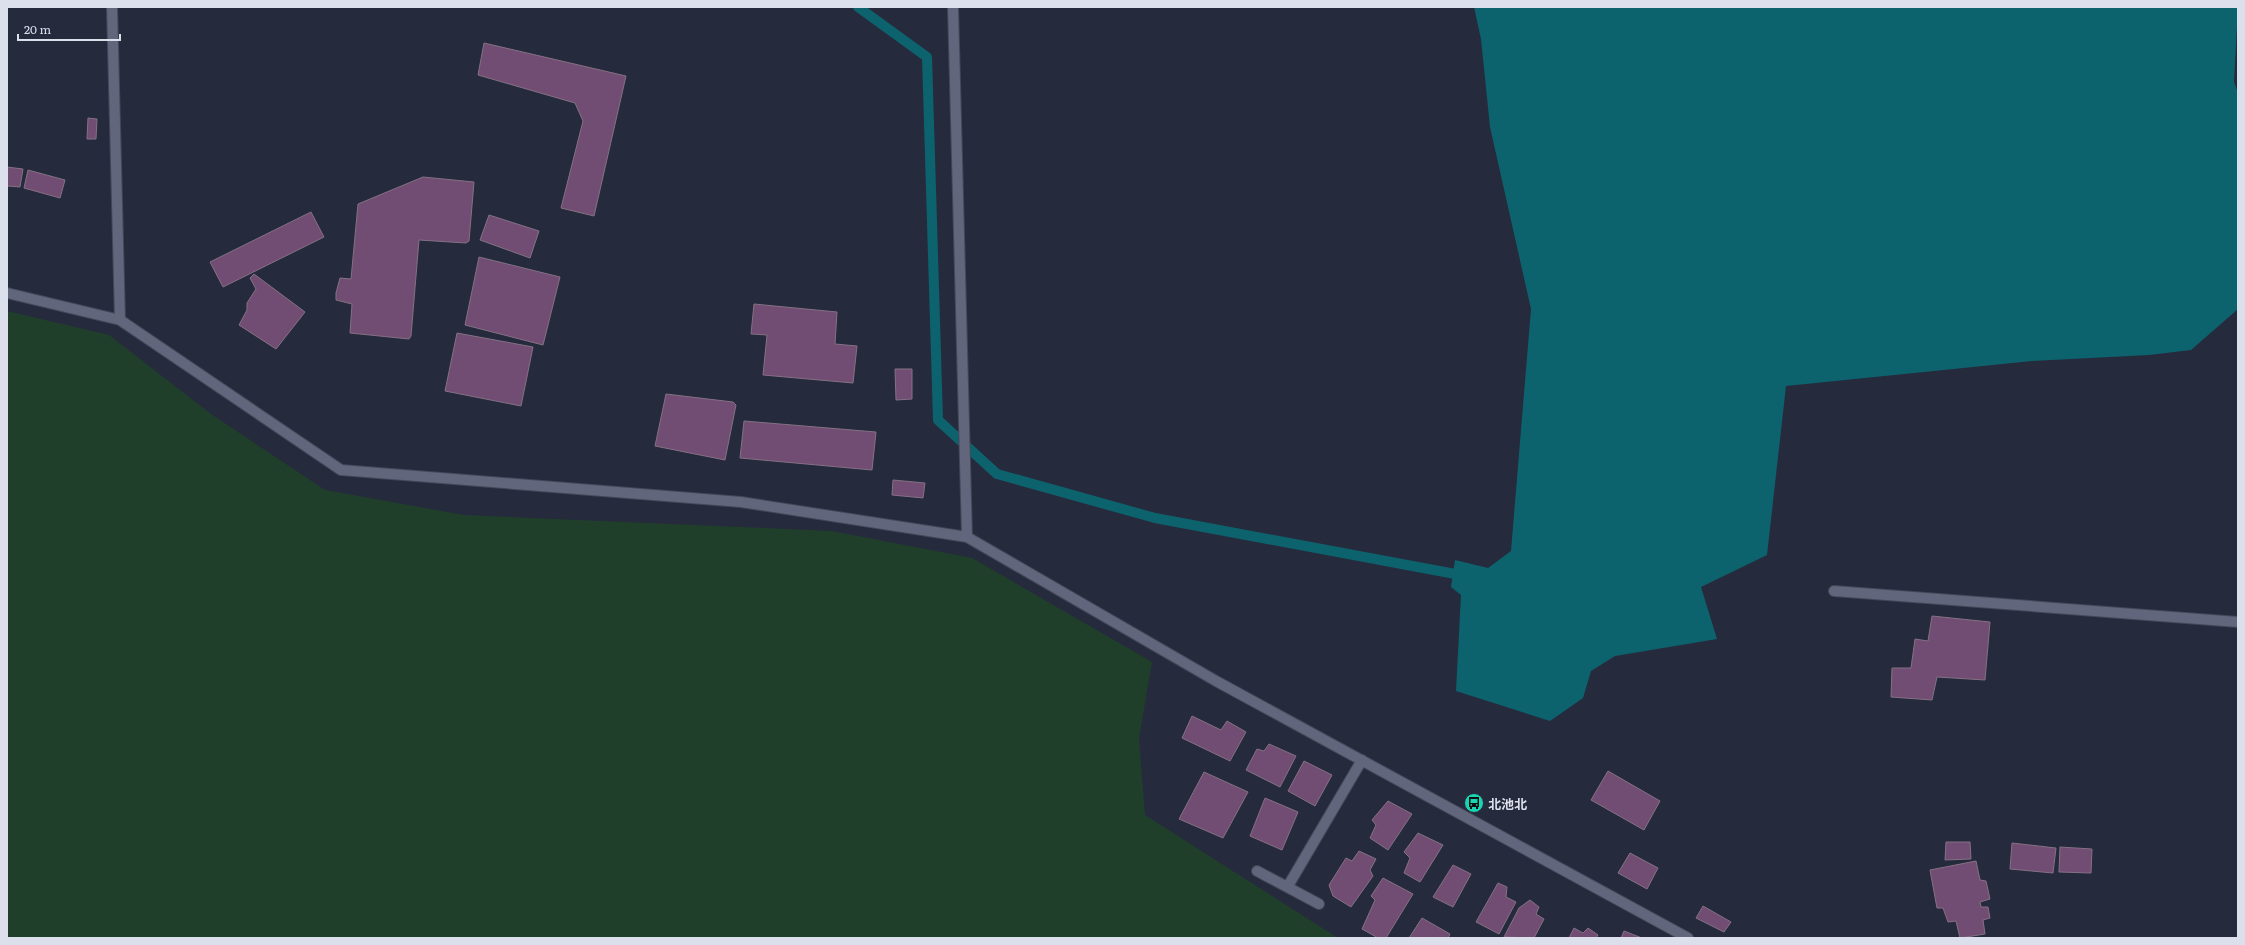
<svg xmlns="http://www.w3.org/2000/svg" width="2245" height="945" font-family="Literata,'Noto Sans JP',serif">
<style>
.green{fill:#203f2b}
.water{fill:#0d636d}
.lines{fill:none;stroke-linecap:round;stroke-linejoin:round}
.stream{stroke:#0d636d;stroke-width:10}
.building{fill:#724d73;stroke:#847184}
.street-casing{stroke:#444758;stroke-width:12}
.street{stroke:#61667c;stroke-width:10}
.labels{text-anchor:middle;dominant-baseline:central;stroke-width:3.5;stroke-linejoin:round;paint-order:stroke}
.poi-label{font-size:13px;font-weight:bold;fill:#dcdfec;stroke:#262a3d;text-anchor:start}
</style>
<rect width="100%" height="100%" fill="#262a3d"/>
<path class="green" d="M7 311 109 335 211 414 325 490 464 515 832 531 972 558 1152 662 1139 738 1145 815 1338 938H7Z"/>
<path class="water" d="M1474 7H2238L2234 82 2238 93V309L2191 350 2149 355 2032 361 1786 386 1767 555 1701 587 1717 639 1615 656 1591 671 1583 698 1550 721 1456 691 1461 595 1451 587 1455 560 1488 568 1511 551 1531 309 1490 127 1481 39Z"/>
<g class="lines">
<path class="stream" d="M858 7 927 57 938 420 997 474 1155 518 1466 576"/>
</g>
<path class="building" d="M484 43 626 76 594 216 561 208 583 121 575 103 478 75Z
M88 118 97 119 96 139H87Z
M7 167 23 169 20 187 7 186Z
M28 170 65 180 60 198 24 188Z
M423 177 474 182 469 241 466 243 419 240 411 336 409 339 350 333 352 304 336 300V293L340 278 351 279 358 204Z
M311 212 324 237 223 287 210 262Z
M489 215 539 231 530 258 480 240Z
M479 257 560 277 543 345 465 325Z
M254 274 305 312 276 349 239 325 247 310V303L256 289 250 278Z
M754 304 837 312 835 344 857 346 853 383 763 375 767 335 751 334Z
M457 333 533 347 521 406 445 391Z
M895 369H912V399L896 400Z
M666 394 733 402 736 405 725 460 655 446Z
M744 421 876 432 872 470 740 458Z
M893 480 925 483 923 498 892 495Z
M1932 616 1990 622 1985 680 1937 677 1932 700 1891 697 1892 668H1911L1915 639 1928 641Z
M1192 716 1221 730 1227 721 1246 732 1230 761 1182 738Z
M1269 744 1296 756 1280 787 1246 770 1257 749 1264 751Z
M1304 761 1332 775 1315 806 1288 791Z
M1608 771 1660 801 1644 830 1591 800Z
M1204 772 1248 792 1223 838 1179 819Z
M1265 798 1298 812 1282 850 1250 836Z
M1388 801 1412 814 1388 850 1370 838 1376 825 1372 820Z
M1418 833 1443 845 1420 882 1404 873 1410 858 1404 852Z
M1946 842H1970L1971 859 1945 860Z
M2012 843 2056 848 2053 873 2010 869Z
M2060 847 2092 849 2091 873 2059 872Z
M1359 851 1376 859 1370 870 1373 876 1351 907 1333 896 1329 885 1346 858 1352 861Z
M1630 853 1658 868 1647 889 1618 873Z
M1976 861 1980 880 1986 881 1990 899 1980 902 1981 907H1988L1990 918 1983 920 1985 934 1960 938 1956 921 1948 922 1943 908H1937L1930 870Z
M1453 865 1471 874 1453 907 1433 897Z
M1383 878 1413 894 1386 938H1378L1362 929 1375 900 1371 896Z
M1498 883 1507 887 1506 897 1516 902 1499 934 1476 922Z
M1530 900 1539 907 1536 914 1544 919 1534 938 1504 937 1519 908Z
M1703 906 1731 922 1724 932 1696 918Z
M1422 918 1450 934 1448 938H1409Z
M1574 928 1583 933 1588 928 1598 935 1596 938H1569Z
M1624 931 1642 938H1621Z"/>
<g class="lines">
<g class="street-casing">
<path id="street" d="M112 7 120 320
M953 7 967 537
M7 293 120 320 341 470 741 502 967 537 1216 681 1688 938
M1834 591 2238 622
M1257 871 1319 904
M1288 886 1362 760"/>
</g>
<use href="#street" class="street"/>
</g>
<defs>
<g id="bus-disc" transform="scale(1)"><circle r="9.5" fill="#19d5b2" stroke="#262a3d"/><path d="M-5-6H5V4H4V6H2V4H-2V6H-4V4H-5ZM-3.5-4V0h7V-4ZM-3.5 1.2v1.5H-2V1.2ZM2 1.2v1.5H3.5V1.2Z" fill="#111"/></g>
</defs>
<g fill-rule="evenodd">
<use href="#bus-disc" x="1474" y="803"/>
</g>
<g class="labels">
<g class="poi-label">
<text x="1488" y="803">北池北</text>
</g>
</g>
<rect width="2245" height="945" fill="none" stroke="#dcdfec" stroke-width="16"/>
<path d="M18 34v6h102v-6" fill="none" stroke="#dcdfec" stroke-width="2"/>
<text x="24" y="34" font-size="12" fill="#dcdfec" stroke="#262a3d" stroke-width="3" paint-order="stroke">20 m</text>
</svg>
